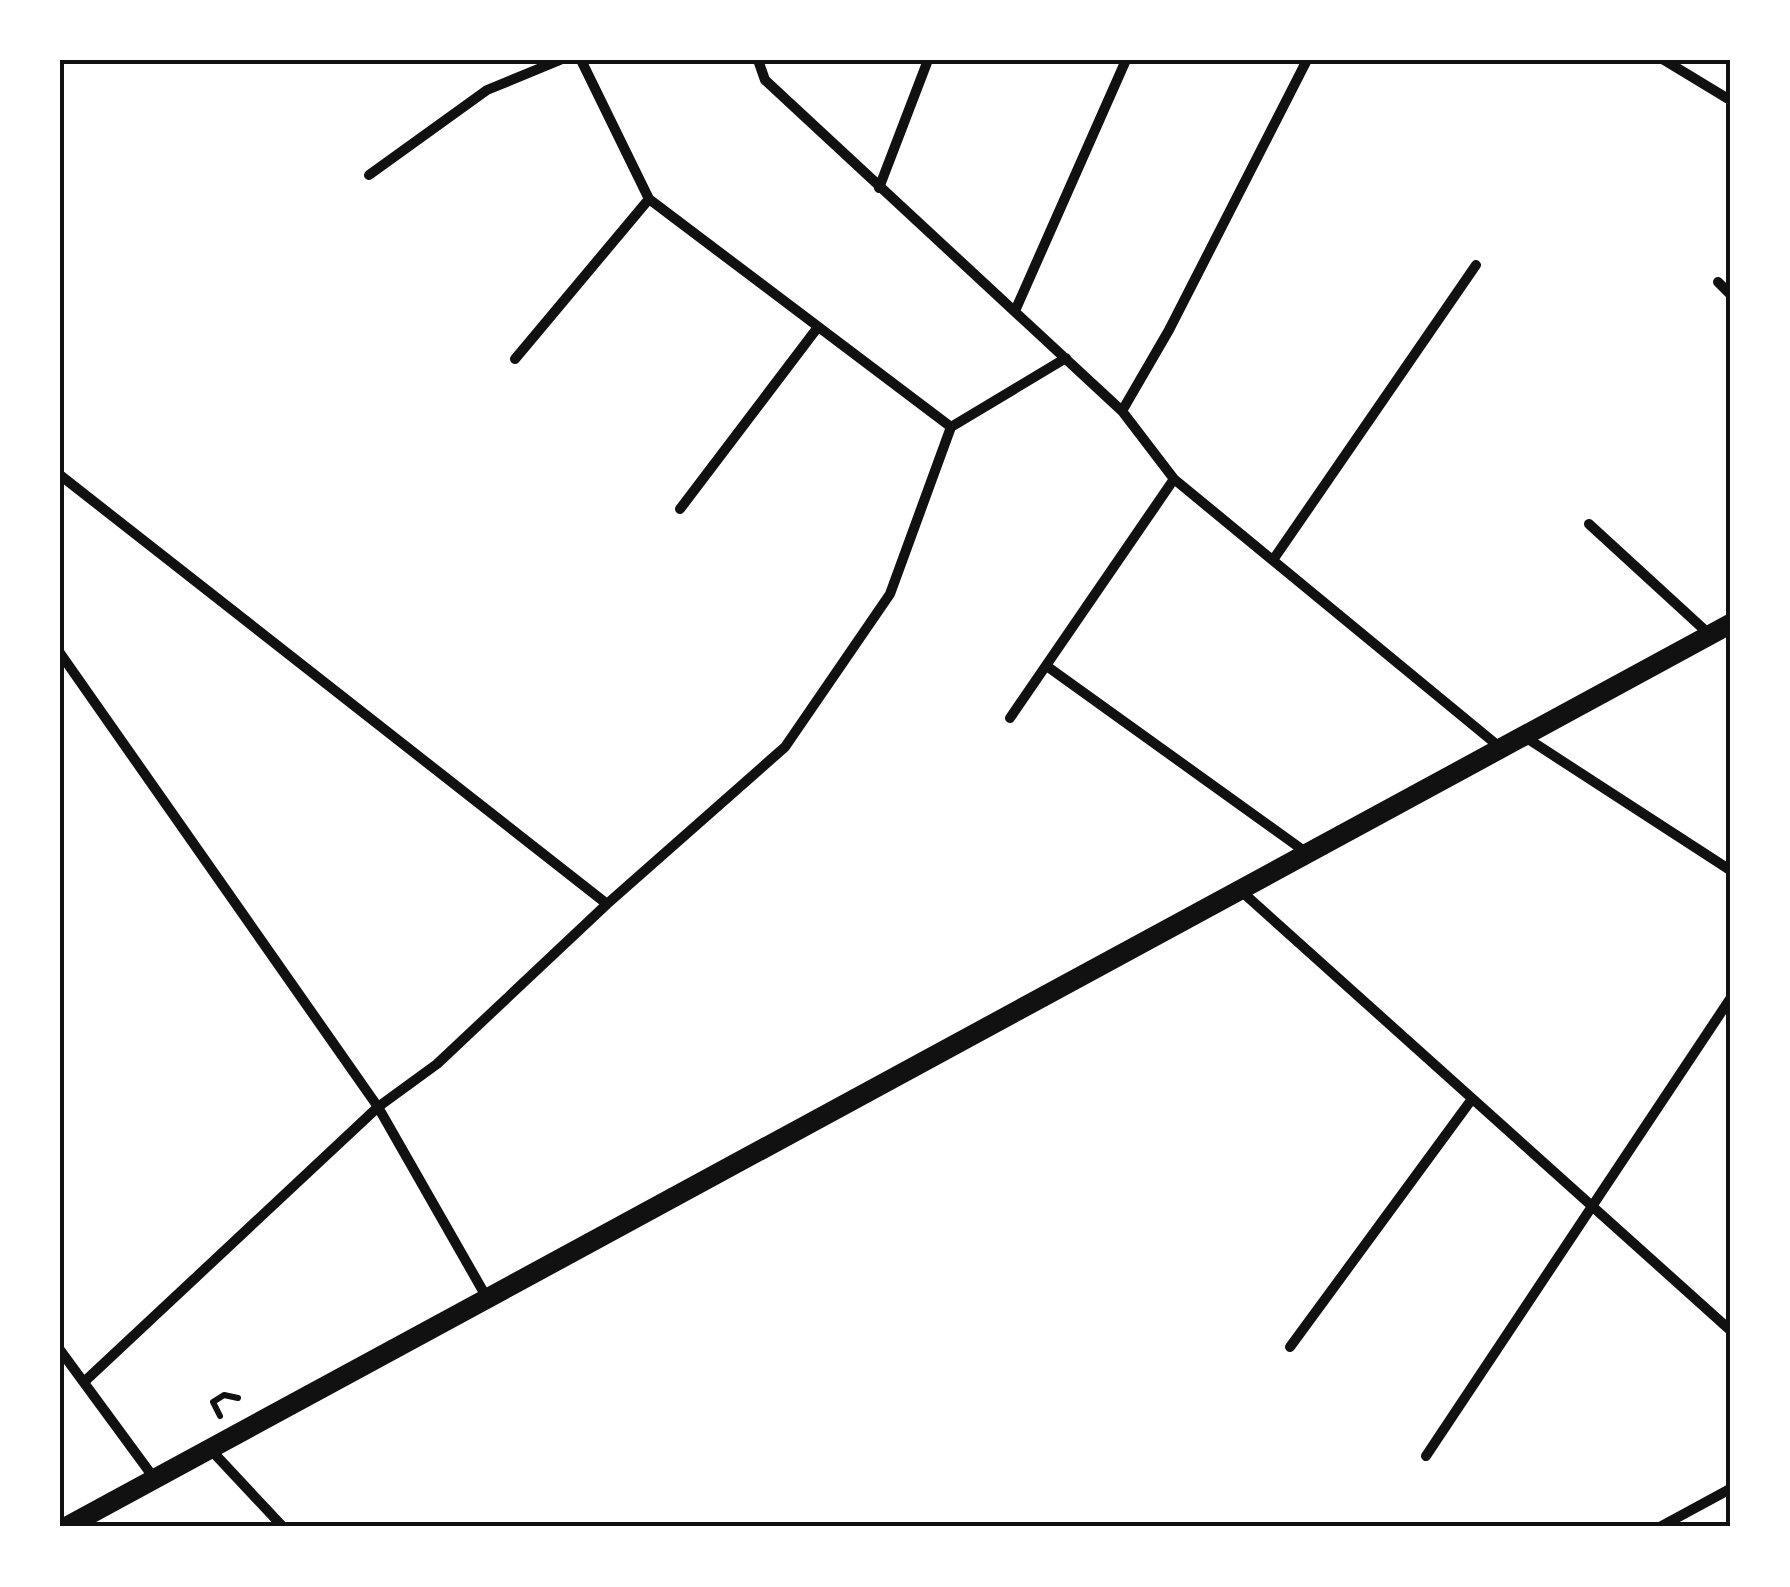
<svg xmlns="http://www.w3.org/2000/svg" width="1790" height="1587" font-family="Figtree,sans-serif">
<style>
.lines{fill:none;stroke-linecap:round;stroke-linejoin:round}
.path{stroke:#111;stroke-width:6}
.minor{stroke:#111;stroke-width:10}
.secondary{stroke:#111;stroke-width:20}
.neatline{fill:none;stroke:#111;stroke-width:4}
</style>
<rect width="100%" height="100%" fill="#fff"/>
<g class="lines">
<path class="path" d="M220 1416 213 1402 224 1395 238 1398"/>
<path class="minor" d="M581 60 649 199 951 427
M758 60 765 80 1122 411 1174 479 1502 749
M1664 60 1730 100
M369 175 487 90 560 60
M879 188 928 60
M1718 282 1730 294
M1015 311 1126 60
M515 359 649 199
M1122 411 1169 330 1307 60
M60 475 607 904
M680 509 818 327
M1589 524 1709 634
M1273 560 1476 265
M60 653 378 1107 487 1298
M1048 667 1307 853
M1010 718 1174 479
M1525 737 1730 870
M1240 890 1730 1330
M1290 1347 1472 1099
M60 1350 154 1478
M84 1382 378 1107 437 1064 607 904 785 747 890 594 951 427 1066 358
M211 1450 283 1527
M1426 1456 1730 999
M1660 1527 1730 1489"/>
<path class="secondary" d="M66 1527 1730 624"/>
</g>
<rect width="1790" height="1587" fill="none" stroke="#ffffff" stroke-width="125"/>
<rect x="62" y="62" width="1666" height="1462" class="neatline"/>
</svg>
